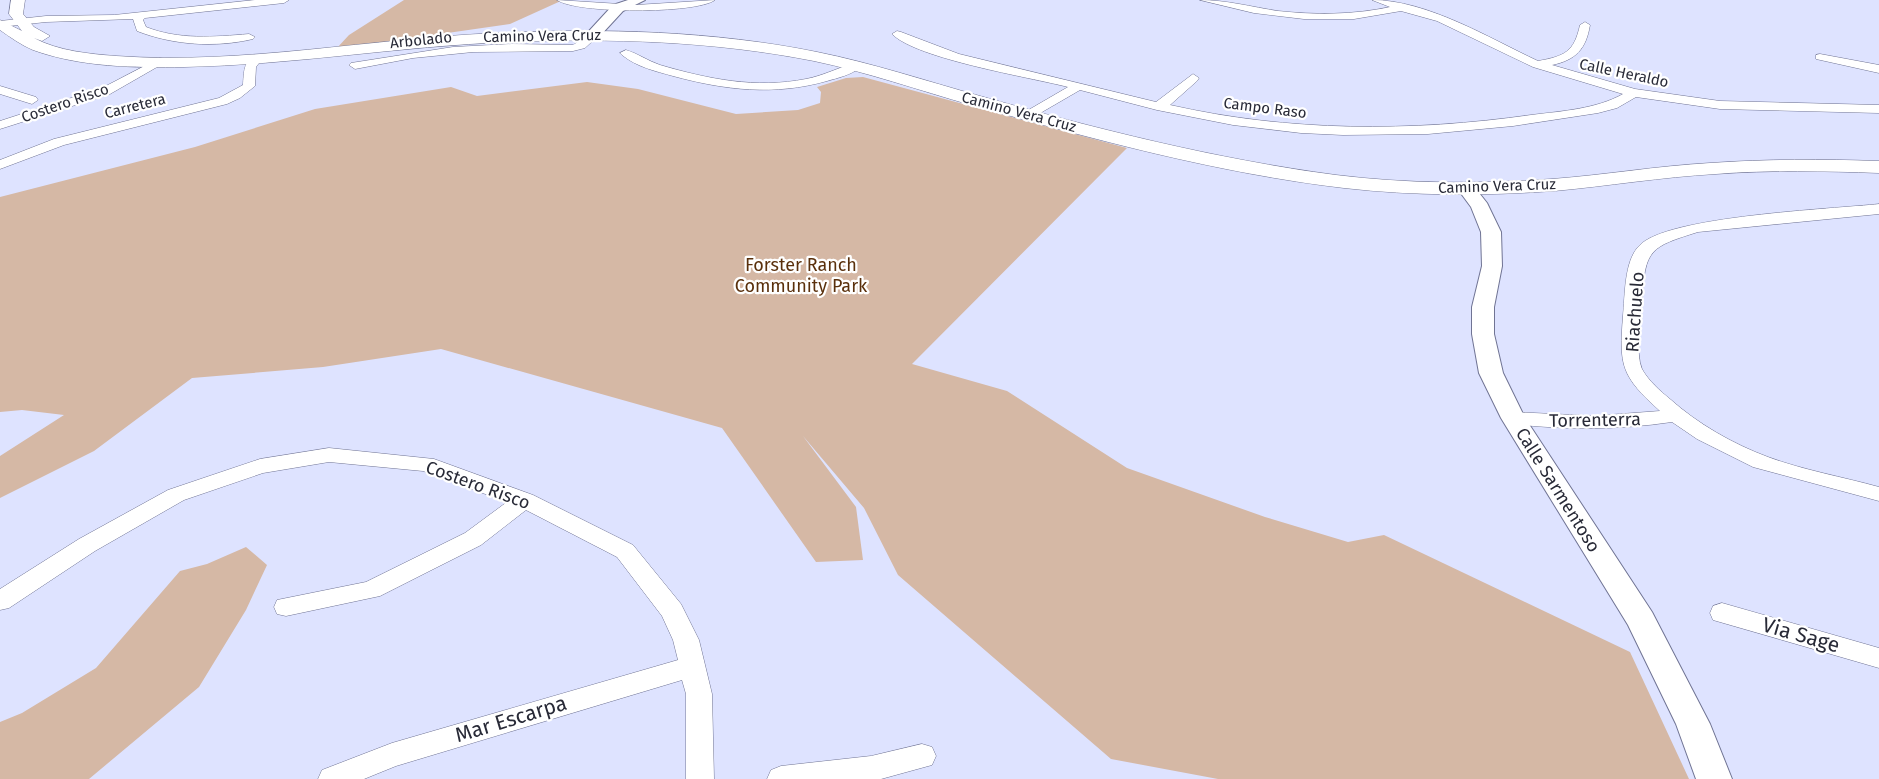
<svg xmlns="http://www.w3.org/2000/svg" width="1879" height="779" font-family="'Fira Sans',sans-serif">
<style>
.green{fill:#d5b8a5}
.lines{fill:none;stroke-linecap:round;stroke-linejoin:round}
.minor-casing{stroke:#707494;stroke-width:1}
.tertiary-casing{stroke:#707494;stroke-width:2}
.secondary-casing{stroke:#707494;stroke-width:1}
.minor{fill:#fff;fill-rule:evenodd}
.tertiary{fill:#fff;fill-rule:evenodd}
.secondary{fill:#fff;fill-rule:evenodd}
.labels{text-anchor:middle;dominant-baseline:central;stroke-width:4.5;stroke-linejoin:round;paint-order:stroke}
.far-street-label{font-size:15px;fill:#282a37;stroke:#fff}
.park-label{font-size:18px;fill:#5a300c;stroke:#fff}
.street-label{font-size:18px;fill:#282a37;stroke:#fff}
.near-street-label{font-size:21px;fill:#282a37;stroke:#fff}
</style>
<rect width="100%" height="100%" fill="#dee3ff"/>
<path class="green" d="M404 0H563L510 24 336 49 349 35Z
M863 77 1127 148 912 364 1007 391 1127 468 1265 517 1348 542 1384 535 1630 652 1689 779H1218L1111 759 898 575 864 508 803 436 856 507 863 560 816 562 722 428 441 349 323 367 192 378 94 451 0 498V456L64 415 22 410 0 412V197L195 147 315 109 451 87 477 96 587 82 638 89 736 114 798 110 820 103 821 92 817 87 846 78Z
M246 547 267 565 246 610 199 687 89 779H0V722L22 713 96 668 180 571 207 564Z"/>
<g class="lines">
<g class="minor-casing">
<path id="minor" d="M255 0H289L284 3 145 18 143 20 146 27C179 40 214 37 249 34L255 37 253 39C215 48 173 45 137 31L133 19 46 22 0 27V21L46 16 114 15Z
M557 0 636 5 715 0C696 14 576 14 557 0Z
M1200 0C1226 0 1252 7 1278 11 1315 15 1353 15 1390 7L1372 0C1427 0 1489 38 1538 61 1565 56 1574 52 1580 25L1585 22 1590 25C1586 49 1576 60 1552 65L1635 89 1720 101 1879 105V113L1720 109 1636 97 1617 108 1598 113 1513 126 1428 134 1343 135 1301 133 1233 125 1157 110 1080 90 1030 119 1025 118 1024 115 1025 112 1068 87C1029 77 917 59 892 34L897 31 901 32 959 54 1156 102 1193 74 1199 78 1197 81 1170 105C1289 132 1411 132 1531 115 1563 111 1596 109 1623 94L1533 67 1437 21 1401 11 1354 19H1304L1254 13Z
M594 31 599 34 598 36 585 48 573 51 473 52 413 58 355 69 349 65 351 63 453 47 512 44 573 45Z
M626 50C637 53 648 61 660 65 708 79 756 89 806 79 822 76 838 68 854 63L860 67C852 75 837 78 827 81 774 96 725 90 673 76 655 71 637 67 622 55L620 53Z
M1820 54 1879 65V73L1816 59V55Z
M256 56 262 59 256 67 255 86 240 98 227 104 64 145 0 169V160L54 139 219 98 243 85C244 73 243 60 256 56Z
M160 58 164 59V63L110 94 0 129V121L102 88Z
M0 86 36 97 38 100 32 104 0 94Z
M1879 204V214L1698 232C1650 247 1645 249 1642 300 1641 317 1635 353 1642 369 1648 380 1660 391 1670 399 1698 424 1733 444 1768 457 1803 470 1843 477 1879 487V501L1753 467 1697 439 1672 422C1619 430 1567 430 1513 424L1506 422 1503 418 1506 414 1513 412 1594 416 1660 411C1621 376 1619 366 1623 316 1625 296 1624 261 1639 246 1665 216 1834 209 1879 204Z
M329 448 434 459 533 495 633 545 681 604 699 640 712 694 714 779H686V694L682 680 396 766 364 779H318L322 770 392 743 678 660 673 640 662 616 617 557 526 510 481 545 380 596 286 616 277 614 274 607 277 600 366 582 465 533 507 502 423 471 329 462 263 473 184 500 95 551 9 608 0 610V589L79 539 168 490 260 459Z
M1722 603 1879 648V668L1713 620 1710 613 1713 606Z
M922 744 932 747 936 756 932 765 881 779H767L771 770 781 766 871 756Z"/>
</g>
<g class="tertiary-casing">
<path id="tertiary" d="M628 0H645L623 11 599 37H589L587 34 589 31 613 5Z
M1466 183 1472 184 1487 203 1501 232 1502 266 1494 307V334L1503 373 1525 418 1652 612 1710 724 1732 779H1696L1676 724 1628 625 1501 418 1479 373 1472 334V307L1482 266 1481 232 1471 207 1457 188 1460 184Z"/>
</g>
<g class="secondary-casing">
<path id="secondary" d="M11 0H25L23 14 34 27 50 36 42 41 34 38C58 51 90 54 116 56 244 65 372 38 499 33 605 28 713 31 817 52 872 63 926 81 980 96 1097 129 1215 159 1336 175 1408 184 1480 184 1552 179 1605 175 1657 166 1710 163 1766 159 1823 159 1879 161V173C1825 171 1770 170 1716 174 1662 177 1608 186 1554 191 1485 196 1414 196 1344 188 1217 173 1093 139 971 105 918 90 867 72 814 61 713 41 611 38 509 42 400 46 293 65 184 67 135 68 80 67 33 50 21 45 10 37 0 30V20L22 31 9 14Z"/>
</g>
<use href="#minor" class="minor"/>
<use href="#tertiary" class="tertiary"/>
<use href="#secondary" class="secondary"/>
</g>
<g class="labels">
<g class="far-street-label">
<text transform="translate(542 36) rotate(-1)">Camino Vera Cruz</text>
<text transform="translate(421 40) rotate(-6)">Arbolado</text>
<text transform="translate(1624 73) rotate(12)">Calle Heraldo</text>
<text transform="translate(65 103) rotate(-19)">Costero Risco</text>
<text transform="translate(135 106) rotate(-14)">Carretera</text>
<text transform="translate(1265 108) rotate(7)">Campo Raso</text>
<text transform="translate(1019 112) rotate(15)">Camino Vera Cruz</text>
<text transform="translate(1497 186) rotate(-2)">Camino Vera Cruz</text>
</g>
<g class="park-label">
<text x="801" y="265">Forster Ranch<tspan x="801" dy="21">Community Park</tspan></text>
</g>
<g class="street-label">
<text transform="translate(1635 312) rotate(-86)">Riachuelo</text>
<text transform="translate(1595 420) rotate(-1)">Torrenterra</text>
<text transform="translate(478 485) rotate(20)">Costero Risco</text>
<text transform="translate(1558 490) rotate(58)">Calle Sarmentoso</text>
</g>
<g class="near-street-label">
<text transform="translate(1801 635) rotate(16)">Via Sage</text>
<text transform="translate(511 719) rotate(-17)">Mar Escarpa</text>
</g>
</g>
</svg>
